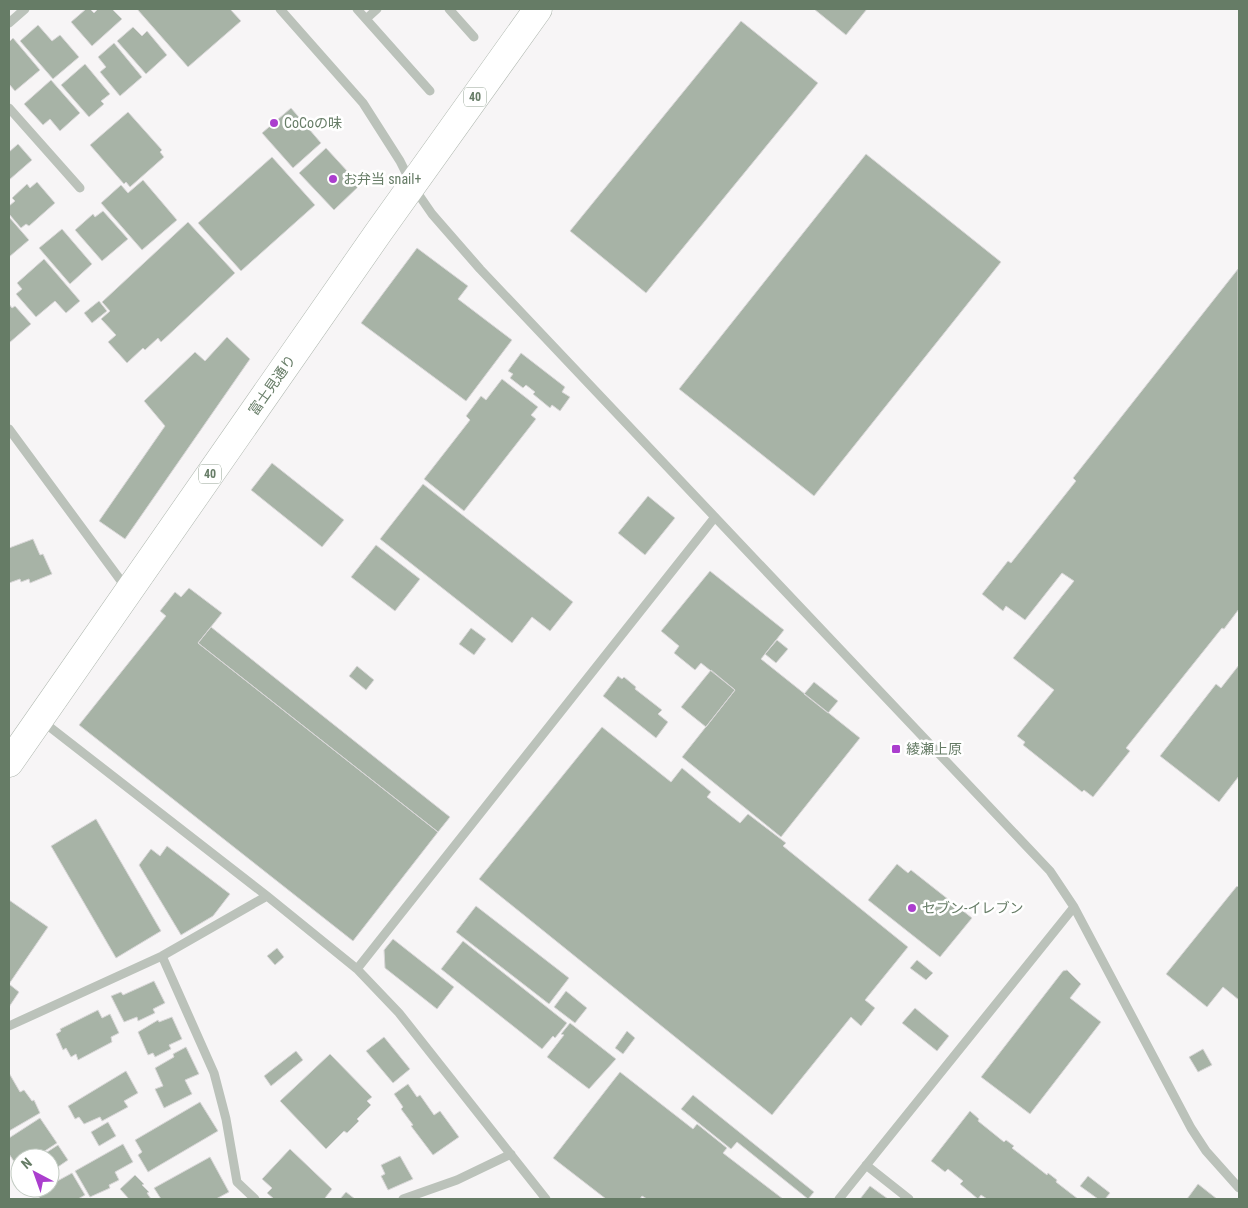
<svg xmlns="http://www.w3.org/2000/svg" width="1248" height="1208" font-family="'Roboto Condensed','Noto Sans JP',sans-serif">
<style>
.building{fill:#a7b3a6;stroke:#d9d7d8}
.lines{fill:none;stroke-linecap:round;stroke-linejoin:round}
.major-casing{stroke:#afb7af;stroke-width:29}
.minor{stroke:#bbc2ba;stroke-width:9}
.major{stroke:#fff;stroke-width:28}
.poi-dot{fill:#ab3ece;stroke:#fff;stroke-width:2}
.labels{text-anchor:middle;dominant-baseline:central;stroke-width:5;stroke-linejoin:round;paint-order:stroke}
.shield{fill:#fff;stroke:#94a394;stroke-width:1}
.shield-label{font-size:12px;font-weight:bold;fill:#667c66}
.poi-label{font-size:14px;fill:#667c66;stroke:#fff;text-anchor:start}
.street-label{font-size:14px;fill:#667c66;stroke:#fff}
</style>
<rect width="100%" height="100%" fill="#f7f5f6"/>
<path class="building" d="M86 9H90L94 13 98 9H112L122 19 92 46 71 22Z
M137 9H230L241 21 188 67Z
M814 9H867L846 35Z
M741 21 818 83 646 293 570 231Z
M38 25 52 41 60 35 79 57 53 79 20 41Z
M133 27 142 36 147 31 167 55 146 74 117 41Z
M13 38 40 70 15 91 9 84V42Z
M114 43 142 77 120 96 100 72 106 67 98 57Z
M85 64 110 94 101 101 104 104 89 117 61 85Z
M51 80 80 113 60 131 50 119 43 125 24 104Z
M291 108 321 143 293 168 262 133Z
M128 112 162 150 160 152 164 157 130 187 126 182 124 184 90 145Z
M18 144 32 160 9 180V152Z
M326 148 360 185 334 210 299 173Z
M866 154 1001 262 814 496 679 389Z
M272 157 315 205 241 271 198 223Z
M143 180 177 220 142 250 101 203 121 185 128 193Z
M37 182 55 203 29 226 26 224 21 228 9 214V206L15 201 12 198 27 184 30 188Z
M103 211 128 239 102 261 75 230 93 214 95 217Z
M9 217 29 240 9 257Z
M188 222 235 273 161 342 158 338 145 350 143 348 127 363 108 342 116 335 101 319 110 311 102 302Z
M62 229 92 264 70 284 39 248Z
M417 248 468 286 458 299 512 340 466 401 361 323Z
M44 259 80 301 66 313 55 301 36 317 16 294 22 289 17 283Z
M1238 269 1239 609 1224 629 1222 628 1126 748 1130 751 1093 797 1084 790 1082 792 1023 745 1025 742 1017 736 1054 690 1013 658 1074 581 1062 573 1025 620 1006 606 1003 611 982 594 1008 561 1011 563 1076 481 1073 478Z
M99 301 107 311 92 323 84 313Z
M9 304 12 308 15 306 31 324 9 343Z
M227 337 250 359 125 539 99 521 165 426 144 401 195 352 205 361Z
M521 353 565 387 562 392 570 397 560 411 552 405 550 408 533 394 535 392 526 385 523 388 510 378 513 374 508 371Z
M502 379 538 407 531 415 536 419 464 511 424 479 470 420 466 416 481 396 486 400Z
M272 463 344 520 322 547 251 490Z
M423 484 573 602 550 631 532 617 512 643 380 539Z
M648 496 675 518 645 555 618 533Z
M33 539 40 555 43 554 52 574 30 583 29 579 21 582 20 579 9 583V548Z
M376 545 420 579 395 611 351 577Z
M710 571 784 630 761 659 860 738 781 837 682 757 735 690 701 663 695 670 674 653 679 646 661 631Z
M189 588 222 613 198 643 438 832 353 941 79 725 166 616 160 611 175 592 181 597Z
M211 627 450 817 438 832 198 643Z
M471 628 486 639 474 655 459 644Z
M777 640 788 649 776 663 765 654Z
M1239 665V776L1219 802 1160 756 1216 684 1221 688Z
M357 666 374 680 366 690 349 676Z
M711 670 735 690 706 727 681 707Z
M618 676 622 679 624 677 636 687 635 689 662 710 658 714 668 722 656 738 603 696Z
M814 682 838 701 828 713 804 694Z
M602 727 671 782 682 768 711 792 707 797 740 823 748 814 786 843 783 846 908 947 865 1000 875 1008 861 1026 851 1017 772 1115 479 879Z
M96 819 161 931 116 958 51 846Z
M167 846 230 894 213 916 181 935 139 865 151 849 160 856Z
M897 864 908 873 911 870 972 918 940 957 868 900Z
M1237 886 1239 888V1000L1223 987 1207 1007 1166 974Z
M9 900 48 927 9 984Z
M476 906 569 978 549 1004 456 932Z
M393 939 454 987 437 1009 385 968 384 950Z
M463 941 567 1023 555 1038 553 1036 542 1049 441 969Z
M277 948 284 957 275 965 267 956Z
M917 960 933 973 926 980 910 968Z
M1067 970 1081 984 1070 998 1101 1022 1030 1114 981 1077 1063 971Z
M154 981 165 1003 153 1009 155 1013 138 1021 137 1017 124 1022 111 996 121 992 123 995Z
M9 984 19 992 9 1007Z
M566 991 587 1008 575 1023 554 1007Z
M915 1008 949 1036 937 1051 902 1023Z
M98 1010 102 1018 110 1014 119 1033 111 1037 112 1042 78 1060 76 1054 71 1057 66 1048 63 1050 56 1034 61 1031 60 1029Z
M172 1017 182 1039 169 1045 171 1049 155 1057 153 1053 148 1055 138 1032 158 1020 159 1022Z
M570 1023 616 1059 589 1089 547 1057 564 1035 561 1034Z
M627 1031 635 1038 623 1054 615 1048Z
M384 1037 410 1069 393 1083 366 1051Z
M186 1047 199 1074 185 1080 192 1094 164 1108 155 1089 163 1086 155 1068 174 1057 173 1054Z
M1203 1049 1212 1065 1198 1072 1189 1057Z
M296 1051 303 1060 271 1086 264 1076Z
M330 1054 372 1097 367 1101 371 1105 357 1119 359 1121 347 1133 344 1131 326 1149 280 1101Z
M126 1071 138 1093 124 1101 128 1107 102 1121 100 1117 84 1124 79 1117 75 1119 68 1106Z
M620 1072 693 1129 697 1124 727 1148 723 1153 783 1199H647L642 1196 640 1199H606L553 1158Z
M9 1073 20 1092 24 1090 32 1101 34 1100 40 1113 9 1131Z
M408 1084 417 1097 420 1095 434 1115 440 1111 459 1137 433 1155 411 1126 413 1125 401 1109 403 1107 394 1094Z
M693 1095 814 1192 808 1199 737 1142 731 1149 681 1109Z
M200 1102 218 1131 148 1172 138 1155 142 1152 135 1140Z
M970 1111 979 1119 978 1121 1004 1142 1006 1140 1014 1146 1012 1148 1047 1175 1048 1173 1057 1180 1056 1182 1078 1199H987L981 1195 978 1199 960 1184 963 1181 948 1169 945 1172 931 1161Z
M40 1118 57 1143 34 1158H20L19 1169 9 1154V1138Z
M108 1122 116 1136 99 1146 91 1132Z
M123 1144 133 1162 115 1172 119 1180 109 1185 110 1188 90 1197 75 1171Z
M58 1145 68 1160 52 1171 50 1158 41 1156Z
M290 1149 332 1189 325 1198 326 1199H274L267 1193 272 1188 262 1179Z
M400 1156 413 1179 388 1190 381 1176 385 1174 381 1165Z
M210 1157 229 1192 216 1199H161L154 1188Z
M72 1173 85 1195 78 1199H40L37 1193 50 1188V1185Z
M135 1175 144 1184 142 1185 149 1192 147 1193 151 1199H129L120 1189Z
M1088 1176 1110 1193 1105 1199H1098L1080 1186Z
M1198 1184 1217 1199H1187Z
M870 1186 888 1199H860Z
M346 1192 355 1199H340Z"/>
<g class="lines">
<g class="major-casing">
<path id="major" d="M9 763 378 233 538 9"/>
</g>
<path class="minor" d="M280 9 363 103 400 161 412 185 432 214 480 269 1050 871 1074 907 1191 1128 1206 1151 1239 1188
M357 9 430 91
M449 9 474 37
M366 19 377 9
M9 23 25 9
M9 108 80 188
M9 429 127 589
M42 721 267 896 357 969 399 1013 546 1199
M162 956 214 1073 226 1119 237 1182 255 1199
M357 969 715 517
M9 1026 162 956 267 896
M866 1165 909 1199
M403 1199 457 1180 511 1154
M839 1199 1074 907"/>
<use href="#major" class="major"/>
</g>
<g class="poi-dot">
<circle cx="274" cy="123" r="5"/>
<circle cx="333" cy="179" r="5"/>
<rect x="891" y="744" width="10" height="10" rx="2.5"/>
<circle cx="912" cy="908" r="5"/>
</g>
<g class="labels">
<g class="shield">
<rect x="464" y="87.5" width="22" height="19" rx="4"/>
<rect x="199" y="464.5" width="22" height="19" rx="4"/>
</g>
<g class="shield-label">
<text x="475" y="97">40</text>
<text x="210" y="474">40</text>
</g>
<g class="poi-label">
<text x="284" y="123">CoCoの味</text>
<text x="343" y="179">お弁当 snail+</text>
<text x="906" y="749">綾瀬上原</text>
<text x="922" y="908">セブン-イレブン</text>
</g>
<g class="street-label">
<text transform="translate(272 385) rotate(-55)">富士見通り</text>
</g>
</g>
<rect width="1248" height="1208" fill="none" stroke="#667c66" stroke-width="20"/>
<g transform="translate(35 1173) rotate(319)"><circle r="24" fill="#ffffff" stroke="#c2cbc2"/>
<path d="M0-4L9 19L0 12L-9 19Z" fill="#ab3ece"/>
<text y="-8" font-size="14" font-weight="bold" text-anchor="middle" fill="#667c66">N</text>
</g>
</svg>
